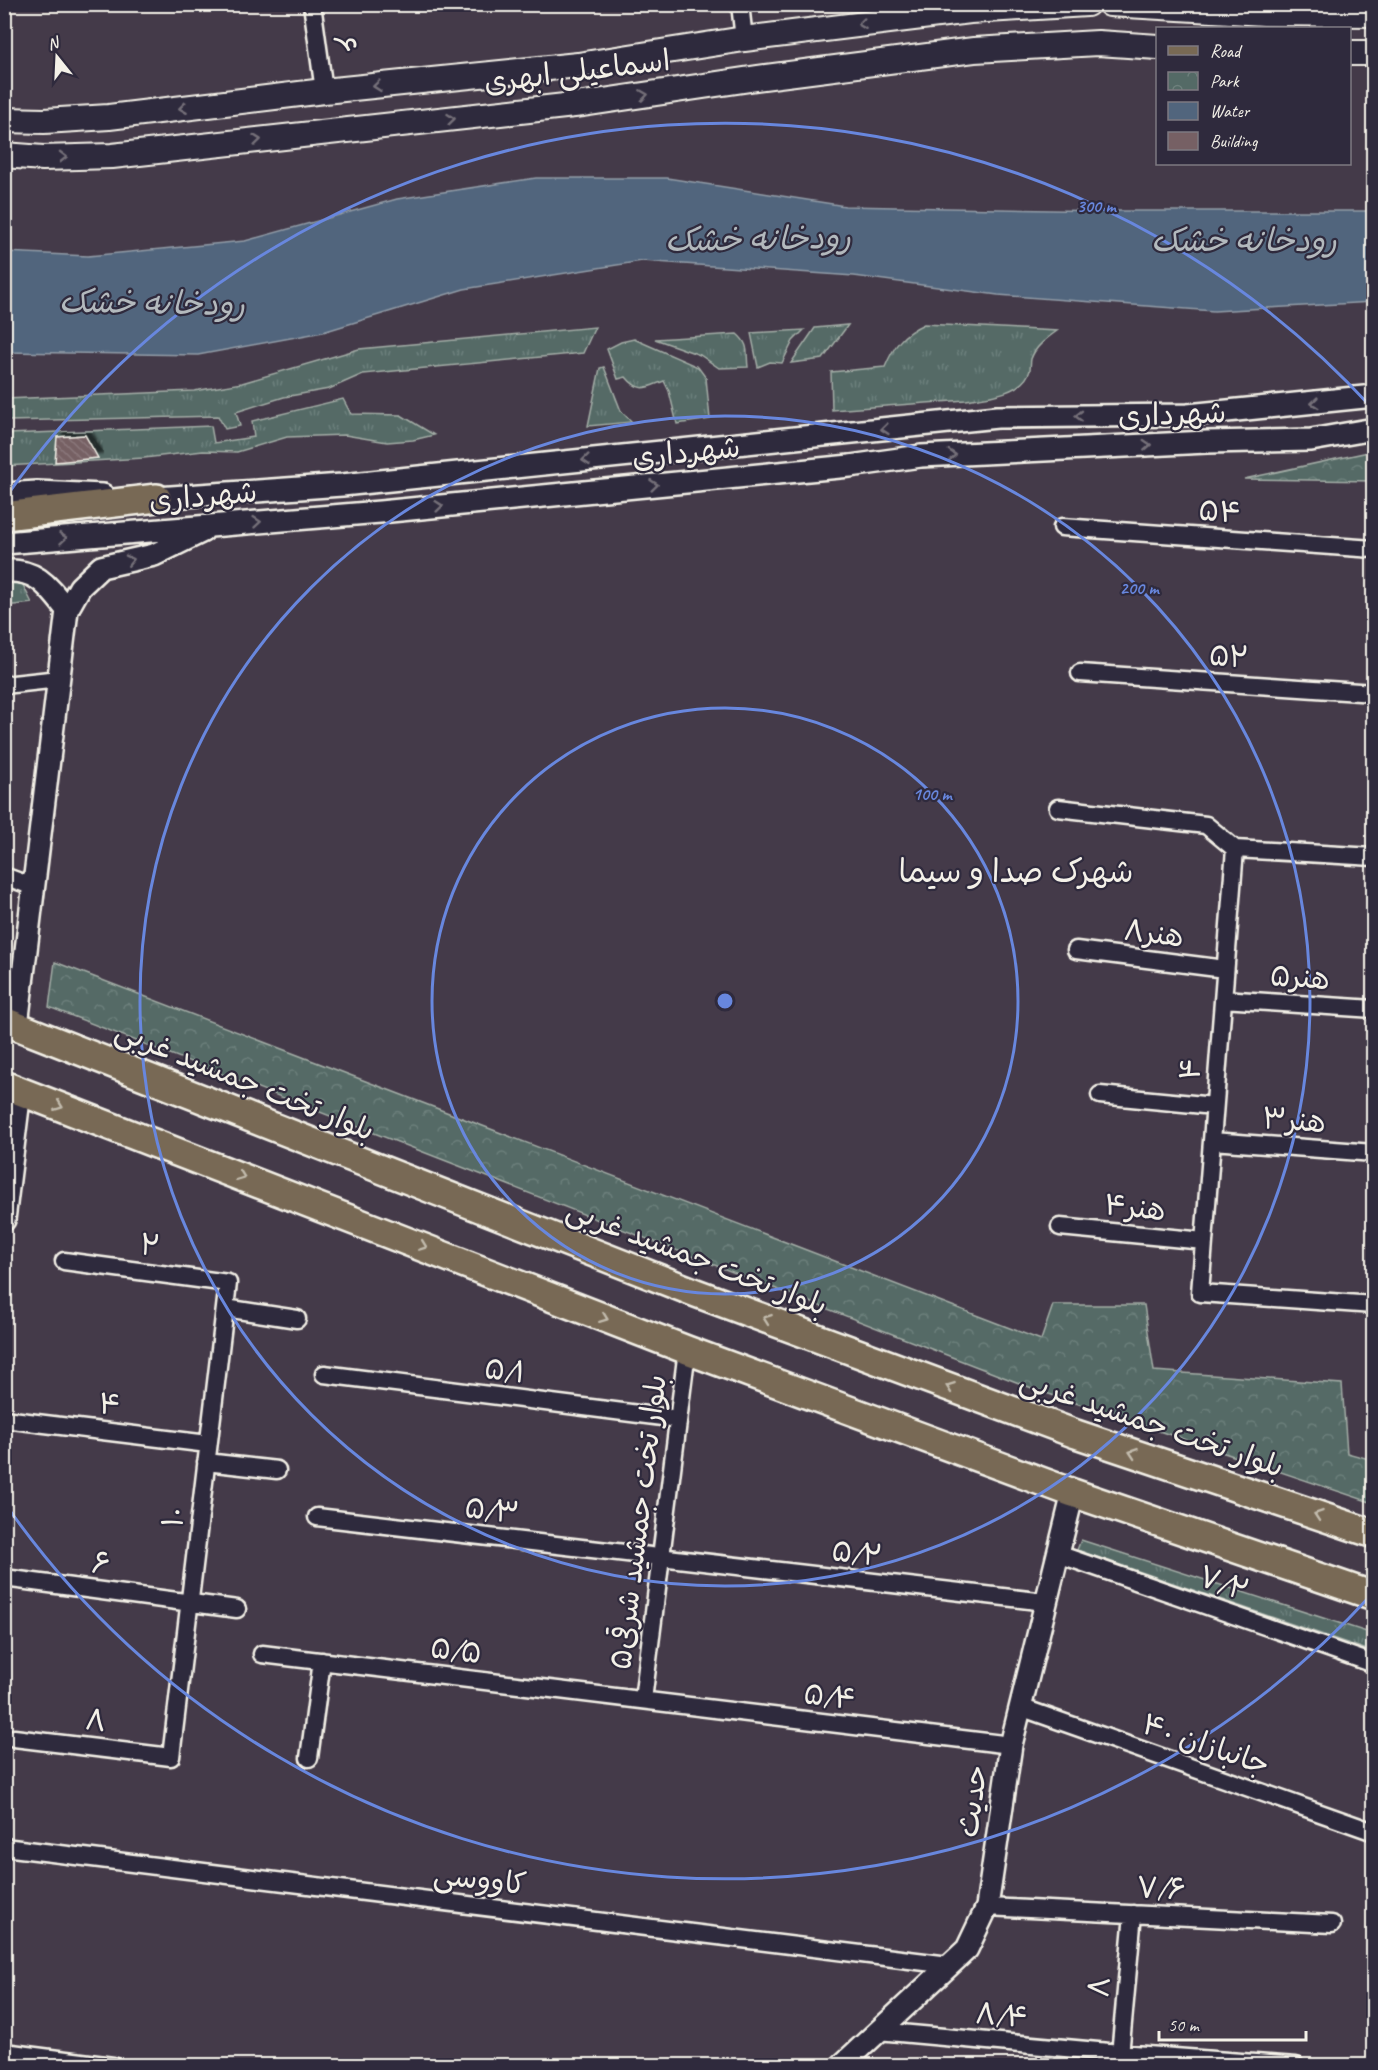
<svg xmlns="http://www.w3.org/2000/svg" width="1378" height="2070" font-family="Caveat,'Playpen Sans Arabic',sans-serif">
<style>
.grass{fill:url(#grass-tufts);stroke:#a4aea7;stroke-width:1.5}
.park{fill:url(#park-crowns);stroke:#a4aea7;stroke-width:1.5}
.water{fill:#51657d;stroke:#929da8;stroke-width:1.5}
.building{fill:url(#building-back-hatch);stroke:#f4f1e8;stroke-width:1.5;filter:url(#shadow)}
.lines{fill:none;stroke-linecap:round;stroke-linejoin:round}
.minor-casing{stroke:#f4f1e8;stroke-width:21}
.tertiary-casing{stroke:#f4f1e8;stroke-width:26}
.secondary-casing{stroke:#f4f1e8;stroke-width:28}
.primary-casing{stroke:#f4f1e8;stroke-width:32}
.minor{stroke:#2f2a3d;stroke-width:16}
.tertiary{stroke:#2f2a3d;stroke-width:21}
.secondary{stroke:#2f2a3d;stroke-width:24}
.primary{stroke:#786954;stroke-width:27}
.oneway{stroke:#747079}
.oneway2{stroke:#c2bbad}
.ring{fill:none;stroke:#6887de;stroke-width:3}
.labels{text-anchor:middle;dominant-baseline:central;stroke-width:4.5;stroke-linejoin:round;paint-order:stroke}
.street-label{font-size:30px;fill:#f4f1e8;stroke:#2f2a3d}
.water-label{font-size:32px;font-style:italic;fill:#b3b9bd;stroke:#2f2a3d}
.neighbourhood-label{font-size:32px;fill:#f4f1e8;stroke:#2f2a3d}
.centre{fill:#6887de;stroke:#2f2a3d;stroke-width:3}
.ring-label{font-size:18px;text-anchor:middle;font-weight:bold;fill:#6887de;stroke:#2f2a3d;stroke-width:4.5;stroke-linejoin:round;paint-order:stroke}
</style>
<defs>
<pattern id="grass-tufts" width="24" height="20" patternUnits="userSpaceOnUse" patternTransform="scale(1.5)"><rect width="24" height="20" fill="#546a66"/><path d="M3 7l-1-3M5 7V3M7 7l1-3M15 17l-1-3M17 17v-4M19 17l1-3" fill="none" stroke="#6d807c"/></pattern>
<pattern id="park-crowns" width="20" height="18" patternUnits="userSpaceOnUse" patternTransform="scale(1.5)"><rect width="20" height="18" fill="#546a66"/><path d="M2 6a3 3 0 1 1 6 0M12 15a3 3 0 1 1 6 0" fill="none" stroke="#6d807c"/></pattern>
<pattern id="building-back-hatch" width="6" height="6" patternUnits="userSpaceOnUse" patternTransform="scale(1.5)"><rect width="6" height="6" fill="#766064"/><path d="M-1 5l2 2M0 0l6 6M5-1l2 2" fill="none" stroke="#8a777a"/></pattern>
<filter id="shadow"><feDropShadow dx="5.5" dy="-5.5" stdDeviation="1.5" flood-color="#0009"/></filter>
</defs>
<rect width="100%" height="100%" fill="#443a49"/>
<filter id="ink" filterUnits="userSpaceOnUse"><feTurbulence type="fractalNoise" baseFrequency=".0167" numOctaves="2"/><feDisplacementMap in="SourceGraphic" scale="12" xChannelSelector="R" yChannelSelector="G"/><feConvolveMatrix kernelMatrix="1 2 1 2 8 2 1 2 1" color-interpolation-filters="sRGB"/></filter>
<g filter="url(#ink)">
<path class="grass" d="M924 324 1057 331C1047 338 1035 347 1031 359 1030 363 1031 369 1029 373 1020 394 987 397 966 400L832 410 831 372 885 367C894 346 902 334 924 324Z
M848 325 823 359 791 363 815 328Z
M595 327 583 353 363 374 329 389 284 397 236 412 240 426 225 429 218 416 8 421 5 412V399L194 391 242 383 359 349Z
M804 330 793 341 782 363 770 362 758 367 751 333Z
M737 334C750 345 746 352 748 367L719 368 700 355 655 339Z
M634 339 698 367 706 378 710 419 677 424 669 391 664 381C647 387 640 394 626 377L618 379 607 349 621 342Z
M604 367 621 411 632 422 588 426 600 368Z
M343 399 351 414 401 415 434 435 413 440 387 442 345 435 287 437 237 452 203 451 144 458 5 466V439L8 434 211 426 214 443 254 437 252 421Z
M22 583 32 603 5 606V584Z
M1081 1540 1373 1634V1652L1077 1550Z"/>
<path class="park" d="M1373 451V481L1244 479Z
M55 962 1041 1340 1053 1305H1144L1154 1371 1342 1384 1347 1453 1373 1460V1503L1037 1390 49 1007Z"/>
<path class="water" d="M536 178H667L845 206 1106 211H1373V302L1214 311 998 295 854 276 642 261 464 289 323 332 198 355 5 352V252L88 256 245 241 397 199Z"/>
<path class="building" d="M85 435 98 458 55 462 57 437Z"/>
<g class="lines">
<g class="minor-casing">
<path id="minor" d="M312 4 324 91
M740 4 744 39
M1062 527 1374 549
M1080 673 1374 693
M4 685 59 679
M1058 808 1206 825 1235 849
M1235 849 1200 1293 1374 1305
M1235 849 1374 857
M4 876 34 887
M1076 950 1225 969
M1223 999 1374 1009
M1100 1095 1214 1106
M1212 1141 1374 1153
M1060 1227 1204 1241
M225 1308 297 1319
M324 1374 678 1419
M4 1419 208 1444
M206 1462 277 1470
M317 1517 1046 1602
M1058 1554 1374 1664
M4 1578 237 1609
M262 1654 1011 1745
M643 1700 687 1350
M1020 1707 1374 1832
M14 1738 171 1757 228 1283 64 1261
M309 1758 322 1661
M4 1847 949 1965
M987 1907 1332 1924
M878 2031 1120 2053 1296 2066
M4 2052 113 2066
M1119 2066 1133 1914"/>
</g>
<g class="tertiary-casing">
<path id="tertiary" d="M4 494 37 492 103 495
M143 497 157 498 342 485 997 417 1188 415 1374 396
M4 543 380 512 850 466 921 456 1207 442 1311 440 1374 429
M4 571C37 569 48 586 67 610L80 587 101 567 154 555 203 531
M17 1025 67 610
M4 1220 20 1091
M841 2066 967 1949 987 1907 1011 1745 1073 1493"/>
</g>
<g class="secondary-casing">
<path id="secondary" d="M1110 4 1264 13 1374 14
M1350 53H1374
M4 120 44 121 109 117 324 91 578 65 744 39 970 11 1087 4
M4 155 43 158 112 156 583 104 757 78 974 50 1098 43 1158 47"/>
</g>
<g class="primary-casing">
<path id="primary" d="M4 516 157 498
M4 1021 696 1293 1076 1434 1374 1534
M4 1085 687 1350 1073 1493 1374 1596"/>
</g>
<use href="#minor" class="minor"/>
<use href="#tertiary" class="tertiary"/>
<use href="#secondary" class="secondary"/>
<use href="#primary" class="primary"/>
</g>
<defs><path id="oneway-chevron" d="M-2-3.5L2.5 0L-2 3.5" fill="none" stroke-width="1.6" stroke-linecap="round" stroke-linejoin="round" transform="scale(1.5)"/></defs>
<g class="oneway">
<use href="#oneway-chevron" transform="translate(862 24) rotate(173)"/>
<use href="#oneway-chevron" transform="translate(377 86) rotate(174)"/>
<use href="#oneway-chevron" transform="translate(644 95) rotate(-8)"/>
<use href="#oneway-chevron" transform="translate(183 108) rotate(173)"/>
<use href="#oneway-chevron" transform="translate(451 119) rotate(-6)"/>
<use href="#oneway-chevron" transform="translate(257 140) rotate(-6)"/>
<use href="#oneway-chevron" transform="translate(63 157) rotate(-1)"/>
<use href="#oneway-chevron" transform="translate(1315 403) rotate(174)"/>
<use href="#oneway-chevron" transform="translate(1079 416) rotate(180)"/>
<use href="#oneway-chevron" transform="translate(885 429) rotate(174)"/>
<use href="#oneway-chevron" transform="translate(1147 445) rotate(-3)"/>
<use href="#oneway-chevron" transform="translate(952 455) rotate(-3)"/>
<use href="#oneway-chevron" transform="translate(586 460) rotate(174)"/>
<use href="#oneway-chevron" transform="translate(654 485) rotate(-6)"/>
<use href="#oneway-chevron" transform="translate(439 506) rotate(-6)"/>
<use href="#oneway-chevron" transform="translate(257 522) rotate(-5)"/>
<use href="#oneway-chevron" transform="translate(63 538) rotate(-5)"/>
<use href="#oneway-chevron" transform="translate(130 560) rotate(-13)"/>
</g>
<g class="oneway2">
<use href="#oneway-chevron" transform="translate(59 1106) rotate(21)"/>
<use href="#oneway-chevron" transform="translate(241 1176) rotate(21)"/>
<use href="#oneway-chevron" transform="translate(423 1246) rotate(21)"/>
<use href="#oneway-chevron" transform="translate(604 1318) rotate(21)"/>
<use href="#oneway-chevron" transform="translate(767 1319) rotate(-160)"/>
<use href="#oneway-chevron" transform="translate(950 1387) rotate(-160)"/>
<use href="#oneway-chevron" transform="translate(1133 1453) rotate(-161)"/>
<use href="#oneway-chevron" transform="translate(1318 1515) rotate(-161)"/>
</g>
</g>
<g class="ring">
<circle cx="725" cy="1001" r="293"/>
<circle cx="725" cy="1001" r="585"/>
<path d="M1372 1594A878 878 0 0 1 6 1505M6 497A878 878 0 0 1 1372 408"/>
</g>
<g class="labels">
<g class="street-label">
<text transform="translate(345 44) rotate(82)">۶</text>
<text transform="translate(577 71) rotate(-7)">اسماعیلی ابهری</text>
<text transform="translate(1172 414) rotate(-2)">شهرداری</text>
<text transform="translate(686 452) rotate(-6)">شهرداری</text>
<text transform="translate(203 496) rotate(-5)">شهرداری</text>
<text transform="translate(1220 511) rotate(4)">۵۴</text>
<text transform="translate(1229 656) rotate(4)">۵۲</text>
<text transform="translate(1154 933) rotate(7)">هنر۸</text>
<text transform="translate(1300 977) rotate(4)">هنر۵</text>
<text transform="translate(1190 1069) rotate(-85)">۴</text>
<text transform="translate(245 1080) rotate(22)">بلوار تخت جمشید غربی</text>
<text transform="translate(1294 1120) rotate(4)">هنر۳</text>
<text transform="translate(1135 1207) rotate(6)">هنر۴</text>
<text transform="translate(150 1245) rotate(8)">۲</text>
<text transform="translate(697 1257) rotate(21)">بلوار تخت جمشید غربی</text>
<text transform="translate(505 1370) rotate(7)">۵/۱</text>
<text transform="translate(110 1404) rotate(7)">۴</text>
<text transform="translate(1152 1423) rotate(19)">بلوار تخت جمشید غربی</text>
<text transform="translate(492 1510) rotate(7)">۵/۳</text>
<text transform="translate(173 1517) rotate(-83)">۱۰</text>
<text transform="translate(638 1522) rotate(-83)">بلوار تخت جمشید شرقی۵</text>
<text transform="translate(857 1553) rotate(7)">۵/۲</text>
<text transform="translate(101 1563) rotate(7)">۶</text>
<text transform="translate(1224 1583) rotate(19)">۷/۲</text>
<text transform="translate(456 1650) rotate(7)">۵/۵</text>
<text transform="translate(830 1696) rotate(7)">۵/۴</text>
<text transform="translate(96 1720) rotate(7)">۸</text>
<text transform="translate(1206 1744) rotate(19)">۴۰ جانبازان</text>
<text transform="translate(972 1801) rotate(-82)">حدیث</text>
<text transform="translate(480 1879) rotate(7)">کاووسی</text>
<text transform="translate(1161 1888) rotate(3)">۷/۶</text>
<text transform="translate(1099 1987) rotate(-85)">۸</text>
<text transform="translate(1002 2015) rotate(5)">۸/۴</text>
</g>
<g class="water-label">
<text transform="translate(758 239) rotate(-1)">رودخانه خشک</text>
<text x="1244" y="240">رودخانه خشک</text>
<text transform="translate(152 303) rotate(1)">رودخانه خشک</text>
</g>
<g class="neighbourhood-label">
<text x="1016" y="871">شهرک صدا و سیما</text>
</g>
</g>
<circle cx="725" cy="1001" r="9" class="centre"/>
<g class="ring-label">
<text x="1096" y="212">300 m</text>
<text x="1139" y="594">200 m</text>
<text x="932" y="800">100 m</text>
</g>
<rect width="1378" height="2070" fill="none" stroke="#2f2a3d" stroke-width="24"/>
<rect x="12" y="12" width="1354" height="2046" fill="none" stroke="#f4f1e8" stroke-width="2" filter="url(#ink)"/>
<rect x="1156" y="27" width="195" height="138" fill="#2f2a3d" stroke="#7e7a81" stroke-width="1.5"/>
<rect x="1168" y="46" width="30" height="9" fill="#786954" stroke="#7e7a81" stroke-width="1.5"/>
<text x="1210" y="57" font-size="18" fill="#f4f1e8">Road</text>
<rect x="1168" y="72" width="30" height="18" fill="url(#park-crowns)" stroke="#7e7a81" stroke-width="1.5"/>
<text x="1210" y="87" font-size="18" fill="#f4f1e8">Park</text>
<rect x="1168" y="102" width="30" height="18" fill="#51657d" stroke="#7e7a81" stroke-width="1.5"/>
<text x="1210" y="117" font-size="18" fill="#f4f1e8">Water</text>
<rect x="1168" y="132" width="30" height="18" fill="#766064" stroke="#7e7a81" stroke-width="1.5"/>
<text x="1210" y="147" font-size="18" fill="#f4f1e8">Building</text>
<g transform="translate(57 57) rotate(342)" stroke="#2f2a3d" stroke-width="4.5" paint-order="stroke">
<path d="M0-4.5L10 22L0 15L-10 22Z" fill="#f4f1e8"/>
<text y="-9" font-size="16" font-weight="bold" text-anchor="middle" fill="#f4f1e8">N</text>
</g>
<path d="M1159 2031v9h147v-9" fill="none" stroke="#f4f1e8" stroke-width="3"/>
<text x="1168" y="2031" font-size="18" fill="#f4f1e8" stroke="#2f2a3d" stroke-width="4.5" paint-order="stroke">50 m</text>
</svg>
